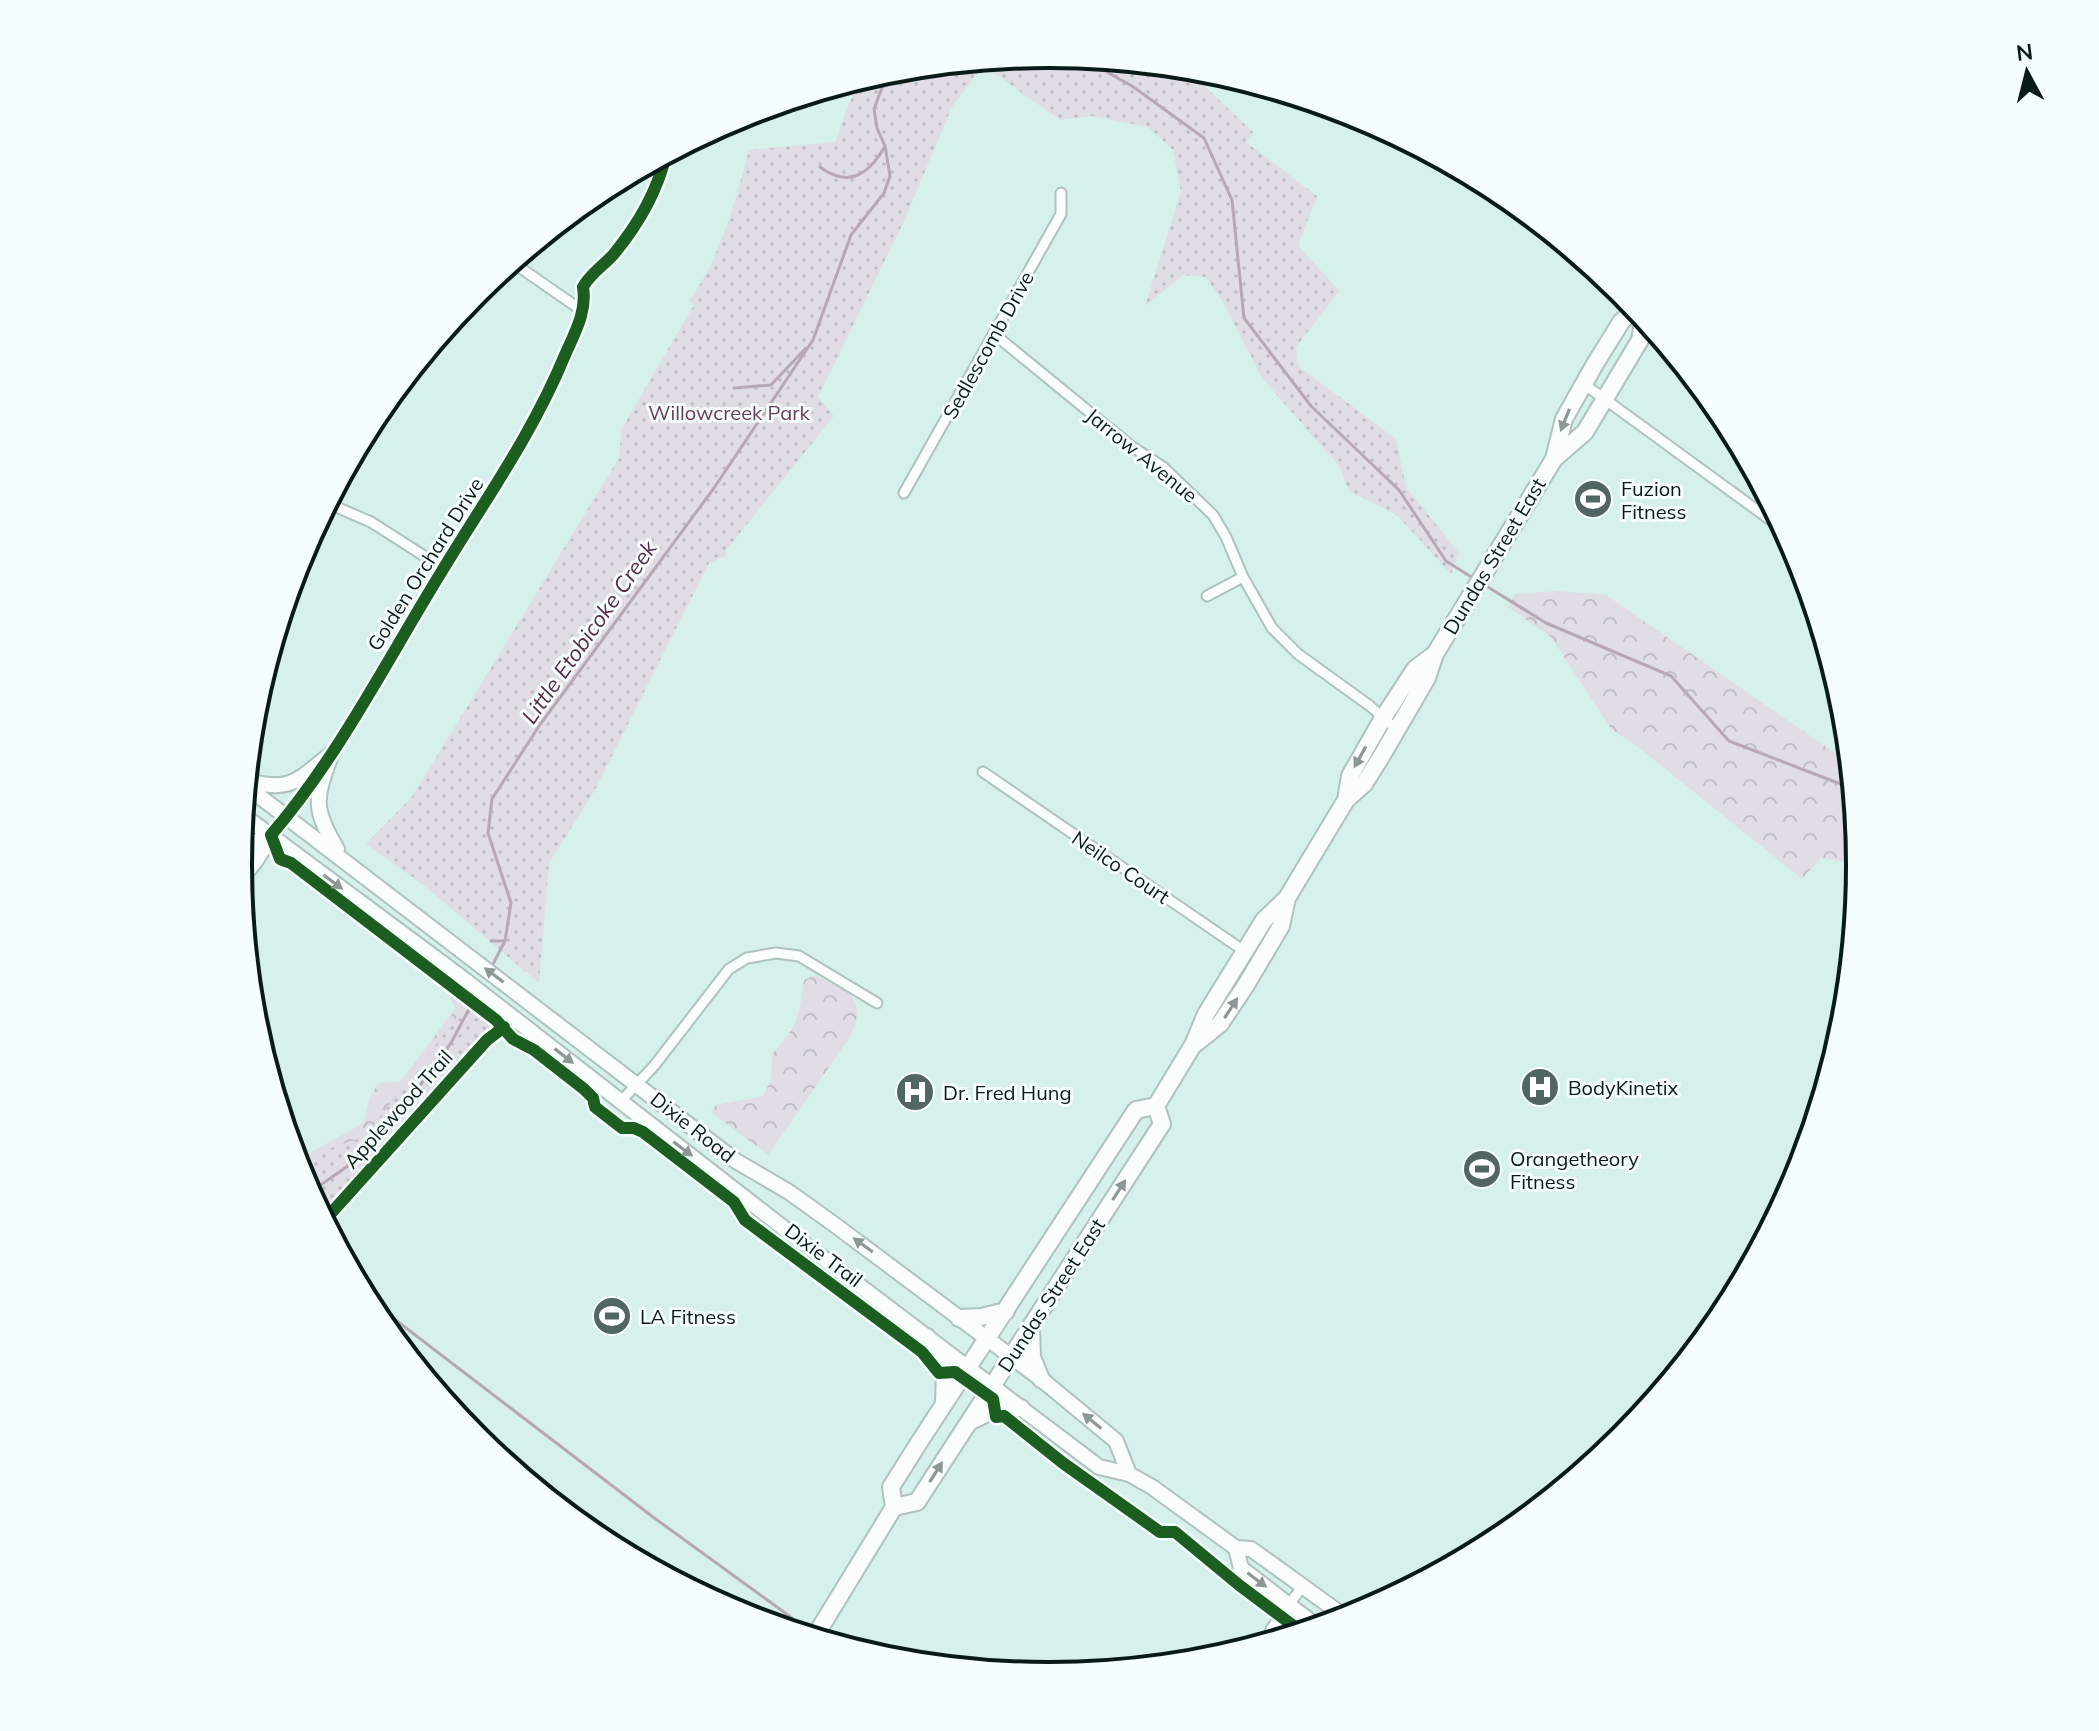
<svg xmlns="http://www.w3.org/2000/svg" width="2099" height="1731" font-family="Mulish,sans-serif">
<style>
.forest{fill:url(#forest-crowns)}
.park{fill:url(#park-dots)}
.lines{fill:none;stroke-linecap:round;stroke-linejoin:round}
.stream{stroke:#b7a7b7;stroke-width:3}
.minor-casing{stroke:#aec2be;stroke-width:13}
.tertiary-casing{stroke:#aec2be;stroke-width:16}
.secondary-casing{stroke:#aec2be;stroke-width:18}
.primary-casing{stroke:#aec2be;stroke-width:20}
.minor{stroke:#f9fdfc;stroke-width:9}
.tertiary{stroke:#f9fdfc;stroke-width:12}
.secondary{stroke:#f9fdfc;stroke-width:14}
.primary{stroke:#f9fdfc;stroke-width:16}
.cycleway-casing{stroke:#f5fefc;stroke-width:17}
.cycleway{stroke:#1b5e20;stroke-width:12}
.oneway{fill:#8d9795}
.labels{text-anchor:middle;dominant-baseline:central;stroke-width:6;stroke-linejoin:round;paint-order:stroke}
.street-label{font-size:20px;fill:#091b18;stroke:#f5fefc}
.park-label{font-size:20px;fill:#693a60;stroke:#f5fefc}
.poi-label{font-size:20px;fill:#091b18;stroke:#f5fefc;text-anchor:start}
.water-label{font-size:22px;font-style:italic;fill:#582b4f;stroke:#f5fefc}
.rim{fill:none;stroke:#091b18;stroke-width:4}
</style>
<defs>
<pattern id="forest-crowns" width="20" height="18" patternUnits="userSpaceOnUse" patternTransform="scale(2)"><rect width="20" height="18" fill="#e0dde6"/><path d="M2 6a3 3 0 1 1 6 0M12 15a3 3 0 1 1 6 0" fill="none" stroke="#bfbdc5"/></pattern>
<pattern id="park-dots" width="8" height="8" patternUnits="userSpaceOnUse" patternTransform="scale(2)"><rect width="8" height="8" fill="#e0dde6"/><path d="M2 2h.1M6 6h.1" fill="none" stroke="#bfbdc5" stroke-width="1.8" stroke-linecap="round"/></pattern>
</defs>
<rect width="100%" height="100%" fill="#d6f0eb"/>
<path class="forest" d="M1558 591 1606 595 1851 764 1860 873 1846 862 1821 858 1802 879 1633 743 1612 730 1551 637 1508 607 1515 594Z
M815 975C848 993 869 995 850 1037L768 1155 711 1112 716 1105 763 1096 771 1080 772 1054C798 1026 799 1017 804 980Z
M445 985 460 989 505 1024 325 1223 300 1176 295 1161 364 1123 369 1100 378 1083 400 1082 455 1009Z"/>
<path class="park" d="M1050 54 1184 67 1253 132 1246 142 1317 196 1298 245 1339 291 1296 347 1298 366 1396 439 1406 487 1459 553 1451 574 1397 515 1349 491 1339 466 1262 378 1224 304 1206 277 1183 275 1145 306 1181 191 1173 150 1148 127 1091 116 1060 120 1001 78 981 68 952 107 904 221 818 397 834 416 727 549 726 556 709 563 595 790 549 863 539 983 421 883 366 844 412 797 619 458 622 428 694 305 689 301C721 256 735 203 749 150L835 142C843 123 849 94 864 79 881 64 1019 57 1050 54Z
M471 999 503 1023 500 1033 327 1227 298 1169 319 1152 364 1137Z"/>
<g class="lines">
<path class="stream" d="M1080 57 1132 86 1204 138 1232 200 1244 318 1311 406 1399 490 1446 561 1473 578
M820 167C848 188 868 175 884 148
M734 388 771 385 806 348
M1483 584 1546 623 1671 676 1729 741 1838 783 1854 792
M491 941H505
M492 966 505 941 511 903 488 833 492 799 539 726 714 488 813 340 851 235 884 193 890 176 885 146 877 128 874 109 886 77 892 70
M309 1193 358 1159 383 1136 451 1043 477 994
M363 1295 653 1517 792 1618"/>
<g class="minor-casing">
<path id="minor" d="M512 262 584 312
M599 271C630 236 655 200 666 155
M994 334 1131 446 1163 467 1213 515 1226 537 1243 577 1272 628 1298 654 1370 706 1398 731
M1584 384 1787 532
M904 493 1061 214V193
M327 503 371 522 443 568
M1207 596 1243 577
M331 754 535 420C553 386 581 335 585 298
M983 772 1247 953
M287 816 323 767
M621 1101 654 1066 729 969 747 958 776 953 799 956 877 1003
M1268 1643 1271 1629 1302 1587"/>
</g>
<g class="tertiary-casing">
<path id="tertiary" d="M238 865 257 840 271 835
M239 880C260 864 269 836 287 816"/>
</g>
<g class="secondary-casing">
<path id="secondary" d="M332 752C316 798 311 806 337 849
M246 780C291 794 299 779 332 753
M246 786 736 1161 789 1192 835 1225 1041 1379 1116 1441 1129 1474
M243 815 461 977 799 1240 1099 1467 1129 1474 1152 1487 1236 1548 1251 1549 1348 1619
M1236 1548 1241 1568 1319 1628"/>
</g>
<g class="primary-casing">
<path id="primary" d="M1554 459 1585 432 1640 340 1644 317
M1346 800 1350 776 1383 718 1415 669 1435 654
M1195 1044 1220 1024 1246 985 1281 926 1287 898
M959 1318 981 1317 1006 1311
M1031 1328 1032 1357 1041 1379
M927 1337 945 1372 944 1403
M973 1420 995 1409 1021 1408
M894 1507 917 1502 1162 1124 1156 1106
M814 1638 894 1507 891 1487 920 1441 1136 1110 1156 1106 1193 1045 1206 1014 1264 920 1287 898 1346 800 1364 784 1381 757 1427 678 1435 654 1554 459 1564 419 1595 364 1621 322 1636 308"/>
</g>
<use href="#minor" class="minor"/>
<use href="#tertiary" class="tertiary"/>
<use href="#secondary" class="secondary"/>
<use href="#primary" class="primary"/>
<g class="cycleway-casing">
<path id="cycleway" d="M666 155C657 192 638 225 613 255 603 266 590 274 583 287 587 312 575 332 565 355 533 433 485 500 442 571 387 660 339 756 271 835L280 859 291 863 496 1020 513 1039 534 1050 584 1089 593 1098 595 1107 622 1128H634L643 1132 734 1202 745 1220 922 1352 939 1373 955 1372 993 1399 996 1417 1004 1416 1063 1463 1160 1532H1175L1239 1585 1303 1633
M324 1221 487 1040 504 1027"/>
</g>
<use href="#cycleway" class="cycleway"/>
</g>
<defs><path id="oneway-solid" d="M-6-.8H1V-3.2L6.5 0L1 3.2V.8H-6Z" transform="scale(2)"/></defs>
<g class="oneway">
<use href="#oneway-solid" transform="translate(1565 420) rotate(112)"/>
<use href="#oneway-solid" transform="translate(1360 757) rotate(119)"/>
<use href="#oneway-solid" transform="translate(333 882) rotate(37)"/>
<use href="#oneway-solid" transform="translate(494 975) rotate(-143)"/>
<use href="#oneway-solid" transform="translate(1231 1008) rotate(-57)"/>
<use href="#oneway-solid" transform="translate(564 1056) rotate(38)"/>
<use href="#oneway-solid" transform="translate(683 1149) rotate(37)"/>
<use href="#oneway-solid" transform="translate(1119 1190) rotate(-57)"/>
<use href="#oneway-solid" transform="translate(863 1245) rotate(-144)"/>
<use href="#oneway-solid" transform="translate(1092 1421) rotate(-141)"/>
<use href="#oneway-solid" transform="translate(936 1472) rotate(-58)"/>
<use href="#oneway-solid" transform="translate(1257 1580) rotate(37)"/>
</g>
<defs>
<g id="stadium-disc" transform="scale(2)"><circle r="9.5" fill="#516662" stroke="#f5fefc"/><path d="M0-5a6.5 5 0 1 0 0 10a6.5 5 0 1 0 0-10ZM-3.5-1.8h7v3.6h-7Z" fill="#fff"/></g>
<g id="hospital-disc" transform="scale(2)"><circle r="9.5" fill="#516662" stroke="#f5fefc"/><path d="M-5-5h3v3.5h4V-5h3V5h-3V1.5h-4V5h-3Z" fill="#fff"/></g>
</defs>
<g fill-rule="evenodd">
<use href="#stadium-disc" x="1593" y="499"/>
<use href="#hospital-disc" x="1540" y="1087"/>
<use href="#hospital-disc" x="915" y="1092"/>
<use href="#stadium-disc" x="1482" y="1169"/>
<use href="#stadium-disc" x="612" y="1316"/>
</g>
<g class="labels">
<g class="street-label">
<text transform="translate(988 345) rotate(-61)">Sedlescomb Drive</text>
<text transform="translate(1142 455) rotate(39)">Jarrow Avenue</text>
<text transform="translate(1494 556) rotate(-59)">Dundas Street East</text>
<text transform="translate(425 564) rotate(-58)">Golden Orchard Drive</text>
<text transform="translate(1121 867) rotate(34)">Neilco Court</text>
<text transform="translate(398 1109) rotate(-48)">Applewood Trail</text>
<text transform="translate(693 1127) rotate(38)">Dixie Road</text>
<text transform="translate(824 1255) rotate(37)">Dixie Trail</text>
<text transform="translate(1051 1295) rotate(-57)">Dundas Street East</text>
</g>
<g class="park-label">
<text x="729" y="412">Willowcreek Park</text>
</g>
<g class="poi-label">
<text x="1621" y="488">Fuzion<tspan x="1621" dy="23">Fitness</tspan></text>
<text x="1568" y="1087">BodyKinetix</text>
<text x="943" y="1092">Dr. Fred Hung</text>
<text x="1510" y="1158">Orangetheory<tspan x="1510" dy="23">Fitness</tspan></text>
<text x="640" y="1316">LA Fitness</text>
</g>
<g class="water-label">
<text transform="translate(589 632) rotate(-55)">Little Etobicoke Creek</text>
</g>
</g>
<path d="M0 0H2099V1731H0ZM252 865a797 797 0 1 1 1594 0a797 797 0 1 1-1594 0Z" fill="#f5fefc" fill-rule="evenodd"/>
<path class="rim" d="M252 865a797 797 0 1 1 1594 0a797 797 0 1 1-1594 0Z"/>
<g transform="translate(2027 72) rotate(353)" stroke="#f5fefc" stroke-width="6" paint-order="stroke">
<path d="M0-6L14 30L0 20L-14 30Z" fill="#091b18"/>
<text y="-12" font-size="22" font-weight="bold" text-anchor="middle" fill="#091b18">N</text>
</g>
</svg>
